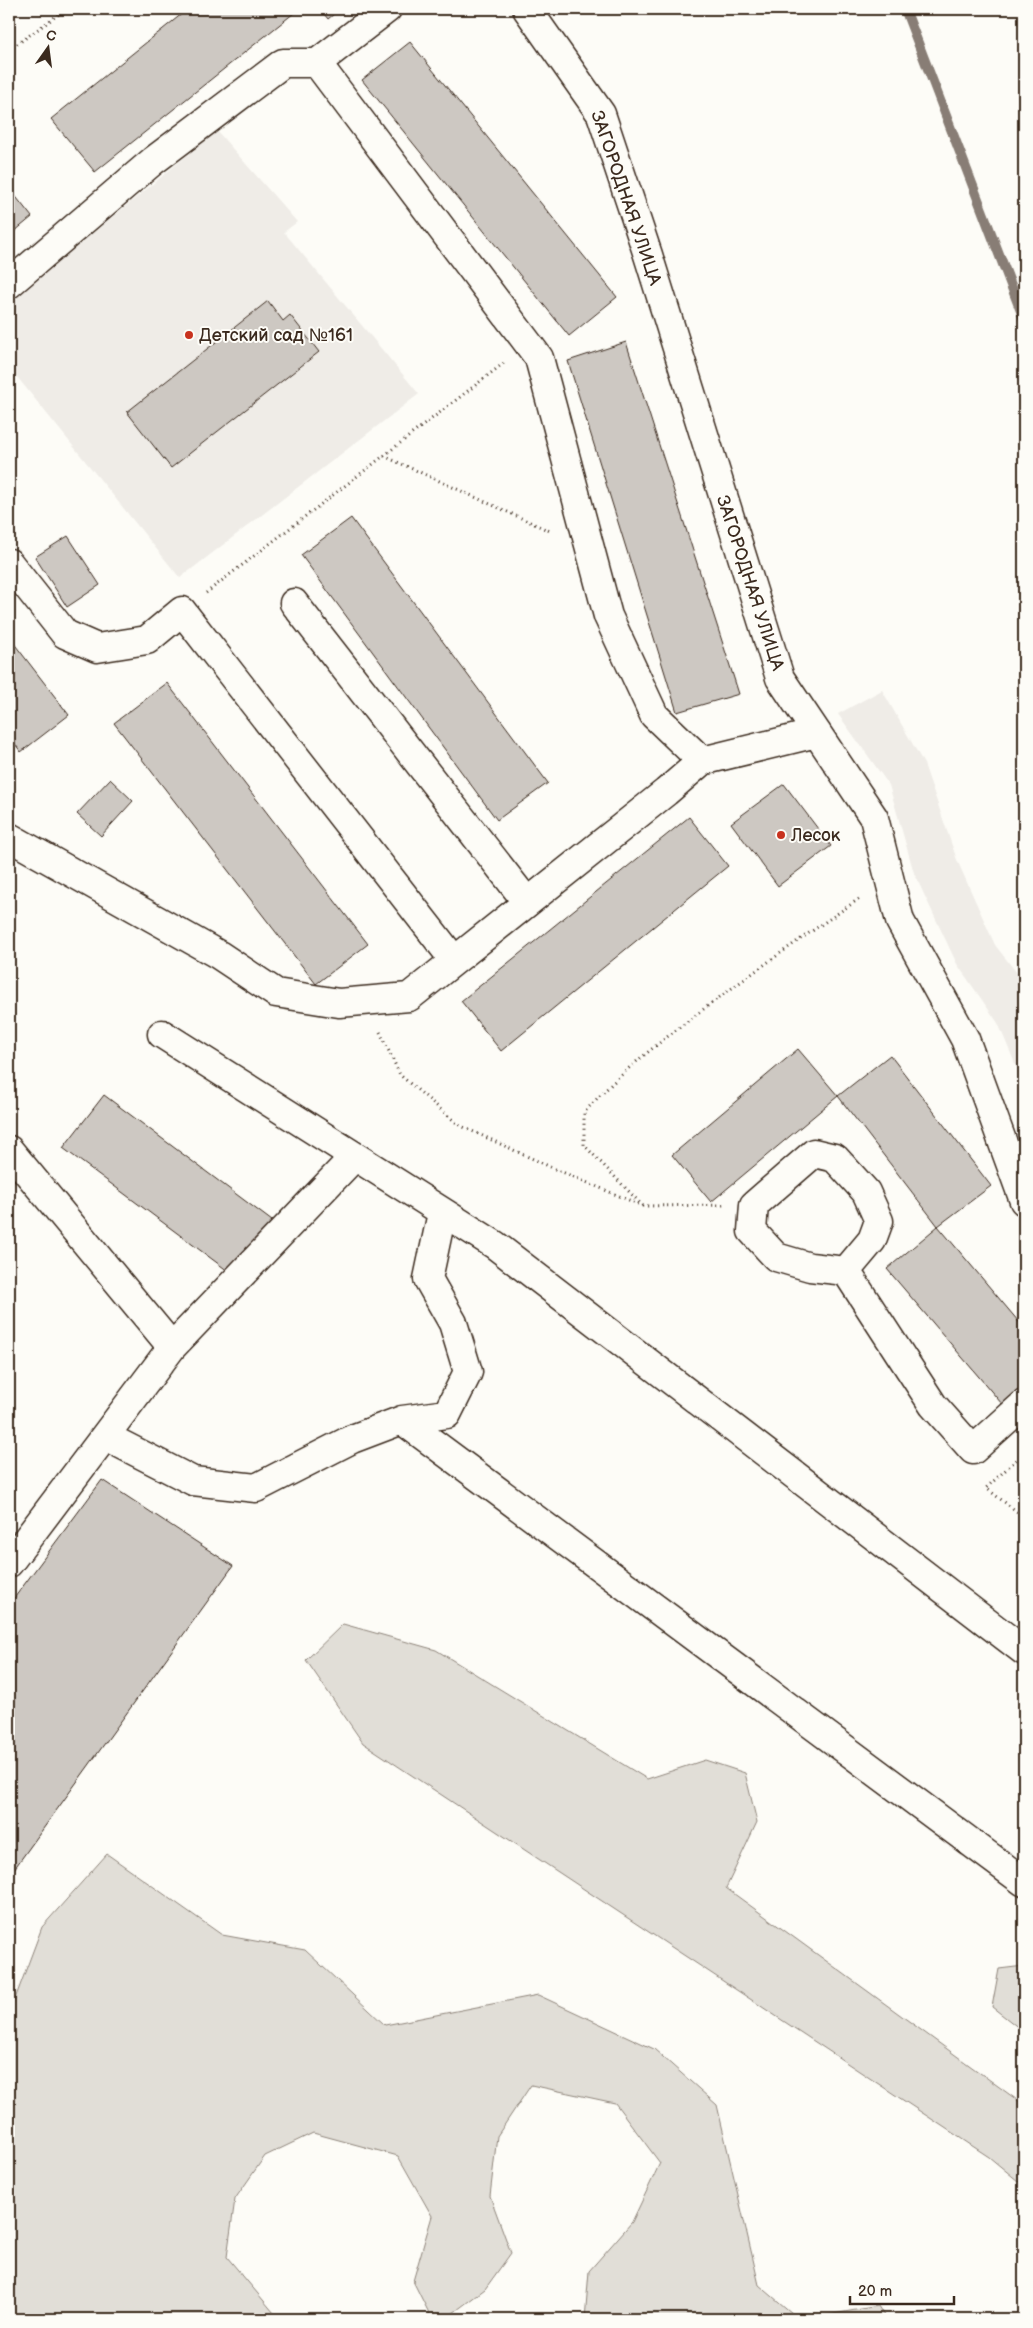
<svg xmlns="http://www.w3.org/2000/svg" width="1033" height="2328" font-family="'Balsamiq Sans',sans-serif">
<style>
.built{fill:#efece7}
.green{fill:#e1ded7;stroke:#8e847a}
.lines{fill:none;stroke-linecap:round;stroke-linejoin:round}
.stream{stroke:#887d74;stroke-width:10}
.building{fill:#cdc8c2;stroke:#3b2a1e}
.minor-casing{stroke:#3b2a1e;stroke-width:31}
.path{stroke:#3b2a1e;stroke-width:3;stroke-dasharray:1 4;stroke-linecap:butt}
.minor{stroke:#fdfcf7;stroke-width:28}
.poi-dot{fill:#c8321e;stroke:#fdfcf7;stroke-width:2}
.labels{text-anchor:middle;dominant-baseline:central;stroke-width:4;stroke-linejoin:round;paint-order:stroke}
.street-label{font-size:18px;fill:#3b2a1e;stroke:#fdfcf7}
.poi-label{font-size:18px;fill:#3b2a1e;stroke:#fdfcf7;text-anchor:start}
</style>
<rect width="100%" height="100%" fill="#fdfcf7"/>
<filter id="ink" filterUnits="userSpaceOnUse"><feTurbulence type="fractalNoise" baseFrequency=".02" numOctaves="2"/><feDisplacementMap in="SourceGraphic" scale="10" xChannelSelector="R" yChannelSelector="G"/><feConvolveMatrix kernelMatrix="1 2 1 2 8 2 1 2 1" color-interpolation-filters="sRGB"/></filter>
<g filter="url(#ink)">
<path class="built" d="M217 131 297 222 284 232 419 394 180 578 9 367V302Z
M882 690 924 764 957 860 995 945 1024 982V1085L998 1023 957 964 914 873 889 785 838 714Z"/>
<path class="green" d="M343 1624 436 1650 647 1779 705 1760 745 1773 757 1822 726 1888 1024 2105V2186L989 2157 363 1743 306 1660Z
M107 1854 222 1935 305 1950 385 2025 538 1995 654 2049 717 2105 759 2285 799 2319H585L589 2271 632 2222 660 2163 615 2103 531 2085 497 2136 490 2196 511 2253 485 2289 445 2319H432L413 2281 432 2216 398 2156 313 2133 265 2156 235 2199 227 2257 279 2319H9V2015L42 1927Z
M1024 1966V2032L992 2007 999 1969Z
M878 2306 886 2319H805Z"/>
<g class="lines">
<path class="stream" d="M905 9 1024 319"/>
</g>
<path class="building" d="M188 9H299L95 172 51 119Z
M320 9H340L328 19Z
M410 42 617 297 569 336 362 80Z
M9 188 32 217 9 236Z
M268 301 283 321 290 315 319 352 171 468 127 412Z
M626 342 739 694 677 712 568 361Z
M351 518 548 783 497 820 301 555Z
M68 536 100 585 67 607 35 557Z
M9 637 69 715 21 752 9 736Z
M167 683 368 944 316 984 114 723Z
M110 779 133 801 101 836 77 814Z
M784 784 831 846 778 886 731 823Z
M689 817 728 866 501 1051 461 1001Z
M798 1049 838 1096 711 1202 672 1155Z
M890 1055 991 1186 938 1226 838 1096Z
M104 1095 272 1221 232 1274 63 1148Z
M938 1226 1024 1328V1386L1002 1404 887 1269Z
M102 1480 233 1566 9 1876V1605Z"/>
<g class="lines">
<g class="minor-casing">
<path id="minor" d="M527 9 601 114 648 255 780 678 874 818 900 921 965 1039 1024 1201
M9 284 153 161 283 63H317L387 9
M9 563 65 634 97 648 147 640 182 611 454 960
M294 603 527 902
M702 761 817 733
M9 837 219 955 276 993 339 1003 409 997 666 792 702 761 654 715 608 616 539 358 317 63
M162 1034 495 1245 1024 1651
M9 1150 172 1347
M846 1271 810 1267 776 1257 752 1231 754 1205 814 1153 835 1158 866 1192 879 1221 872 1240 846 1271 933 1405 973 1450 1024 1404
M402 1420 1024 1882
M105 1436 193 1481 256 1488 352 1439 402 1420 447 1414 468 1372 453 1323 428 1279 442 1213
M9 1563 172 1347 354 1157"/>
</g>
<path class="path" d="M9 50 66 9
M384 456 552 532
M206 593 504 363
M380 1032 400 1075 459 1125 555 1169 643 1206 724 1205
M643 1206 584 1145V1113C622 1069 667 1037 713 1002 762 966 811 931 862 897
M1024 1453 986 1488 1024 1517"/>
<use href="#minor" class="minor"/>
</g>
</g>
<g class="poi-dot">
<circle cx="189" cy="335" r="5"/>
<circle cx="781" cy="835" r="5"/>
</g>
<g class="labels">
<g class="street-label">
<text transform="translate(626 198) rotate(71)">ЗАГОРОДНАЯ УЛИЦА</text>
<text transform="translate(750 583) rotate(72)">ЗАГОРОДНАЯ УЛИЦА</text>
</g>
<g class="poi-label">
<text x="199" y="335">Детский сад №161</text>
<text x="791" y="835">Лесок</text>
</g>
</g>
<rect width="1033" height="2328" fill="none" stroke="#fdfcf7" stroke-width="30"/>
<rect x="15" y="15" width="1003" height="2298" fill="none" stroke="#3b2a1e" stroke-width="2" filter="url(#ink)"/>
<g transform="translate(48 48) rotate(14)" stroke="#fdfcf7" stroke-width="4" paint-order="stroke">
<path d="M0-4L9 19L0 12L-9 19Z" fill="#3b2a1e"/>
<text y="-8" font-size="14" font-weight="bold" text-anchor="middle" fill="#3b2a1e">С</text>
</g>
<path d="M850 2296v8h104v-8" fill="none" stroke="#3b2a1e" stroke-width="2.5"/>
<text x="858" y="2296" font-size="15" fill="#3b2a1e" stroke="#fdfcf7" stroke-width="4" paint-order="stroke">20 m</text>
</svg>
